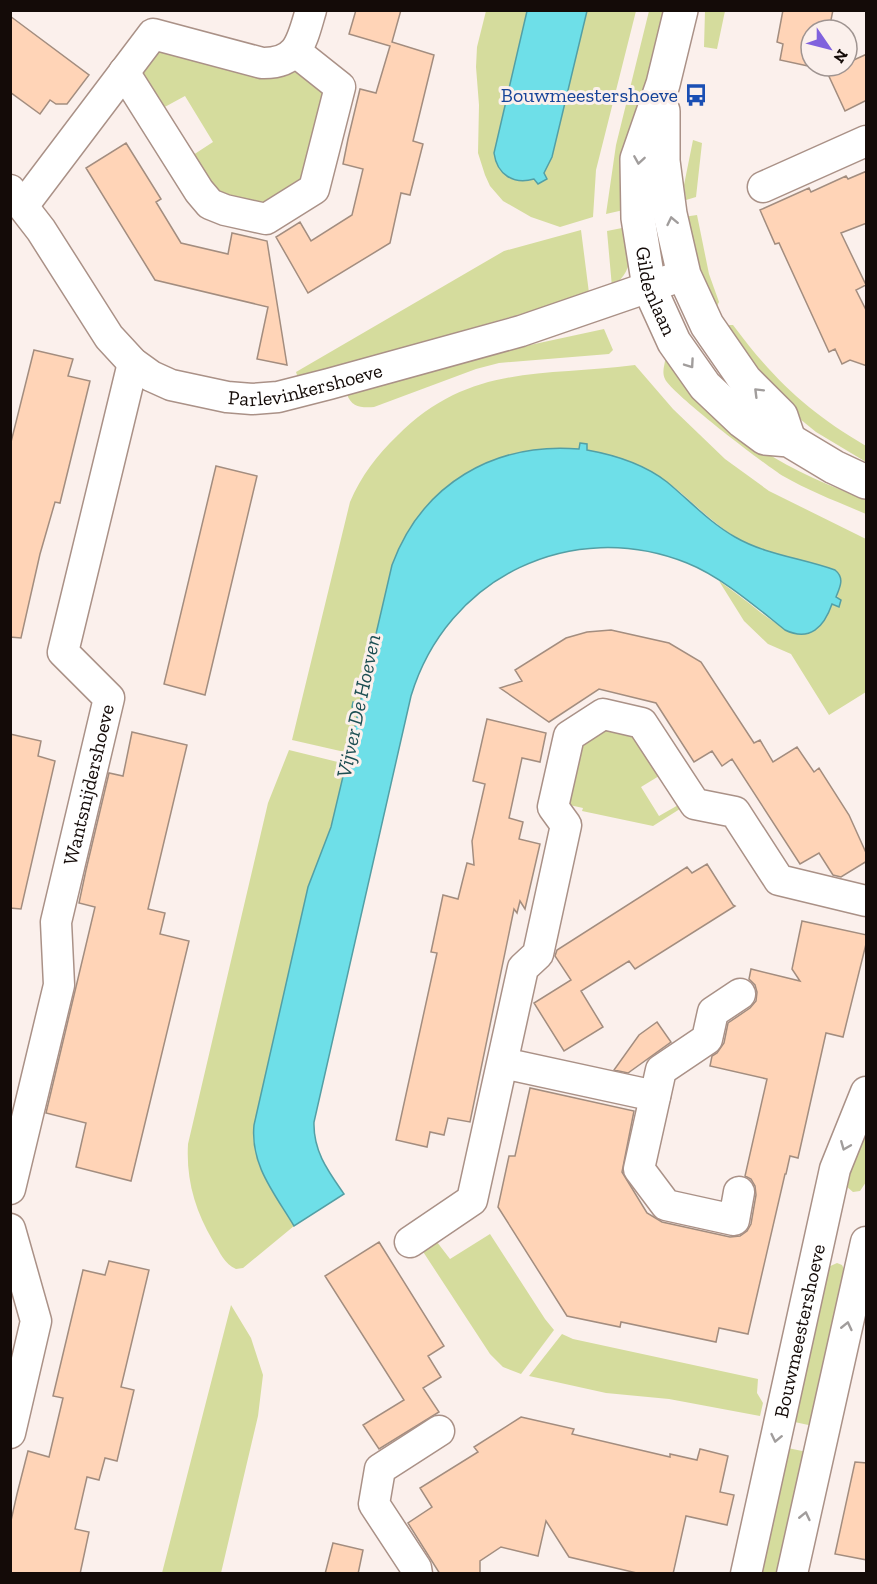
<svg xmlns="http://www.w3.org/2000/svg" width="877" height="1584" font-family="'Zilla Slab',serif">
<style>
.green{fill:#d5dc9d}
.water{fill:#6edfe8;stroke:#539fa5;stroke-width:1.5}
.building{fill:#ffd4b7;stroke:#a38d7f;stroke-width:1.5}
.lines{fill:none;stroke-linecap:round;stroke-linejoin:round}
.minor-casing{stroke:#aa9187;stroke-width:33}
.tertiary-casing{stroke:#aa9187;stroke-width:36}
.minor{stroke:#fff;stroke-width:30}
.tertiary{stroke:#fff;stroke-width:33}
.oneway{stroke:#a19d9c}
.labels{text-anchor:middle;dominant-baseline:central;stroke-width:6;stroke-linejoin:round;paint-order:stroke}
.transit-label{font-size:20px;fill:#164399;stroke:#fbf0ec;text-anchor:end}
.street-label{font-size:20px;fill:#140b08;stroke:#fbf0ec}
.water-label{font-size:21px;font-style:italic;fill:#1c4e52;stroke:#fbf0ec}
</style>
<rect width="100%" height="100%" fill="#fbf0ec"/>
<path class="green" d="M486 11H527L494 153 528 181 544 173 552 157 587 11H636L596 170 593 217 560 227 531 217 503 201 490 186 485 175 478 153 479 105 476 67 477 47Z
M649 11H665L628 209 606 214 616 145Z
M705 11H725L717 49 704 47Z
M162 51 299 73 320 87 324 94 305 180 268 205 219 196 190 157 213 142 185 96 161 109 140 70 151 58Z
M693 140 702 143 696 197 686 200 684 185Z
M697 215 709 274 719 302 716 308H711L683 217Z
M627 227C629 253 636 269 612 287L607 231Z
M581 230 589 293 518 315 298 378 296 372 504 251Z
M729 325H733C773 379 808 412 866 446V462L816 432 784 406 726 326Z
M604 329 613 350 609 354 499 363 476 369 374 407C361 408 351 407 347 394L516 348Z
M670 357C695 383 718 411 744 435 776 465 826 484 866 500V514C838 502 809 491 783 476 765 465 671 393 665 379 662 373 664 367 665 361Z
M635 365 673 409 725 459 769 491 866 539V692L829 715 791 654 768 644 744 621 719 581C733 591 747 601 760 612 790 634 815 650 832 604L839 607C833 590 845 587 838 573L831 569C801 561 767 555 739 539 711 523 693 501 667 482 646 467 612 455 586 450V444L580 443 579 449C494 442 422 484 392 565L360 704 353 702 359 708 349 753 292 740 350 502C361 476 377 455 397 436 470 363 542 377 635 365Z
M605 726 635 733 659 776 641 787 659 816 680 804 683 807 653 826 582 811 583 808 565 804 579 743Z
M289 750 346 764 331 827 308 887 254 1125C250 1165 275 1194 294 1226L243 1268 236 1269C224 1264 220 1252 213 1241 195 1210 186 1180 188 1144L268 803Z
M866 1121V1182L860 1191 853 1192 846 1186 844 1177Z
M490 1234 545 1319 554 1330 521 1374 503 1367 490 1354 418 1244 437 1242 450 1259Z
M837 1263 842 1265 846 1273 813 1426 790 1421 826 1268Z
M231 1305 251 1338 263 1375 258 1416 221 1573H162Z
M562 1334 573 1339 758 1379 757 1393 763 1403 760 1416 669 1399 606 1393 529 1376Z
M783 1447 807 1452 780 1573 756 1574Z"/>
<path class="water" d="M527 11H587L552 157 544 173 547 179 538 184 534 179C514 185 497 175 494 153Z
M580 443 587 444V450C615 455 644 464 667 482 690 501 709 522 735 537 766 555 802 558 835 570 845 578 840 587 836 597L841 600 839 607 832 604C824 627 810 642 785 630 756 607 722 577 687 563 572 517 447 577 411 696L314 1122C313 1151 328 1171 344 1194L294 1226C275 1194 250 1165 254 1125L308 887 331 827 359 709 352 707 353 702 360 703 392 565C422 484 494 442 579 449Z"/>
<path class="building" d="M356 10H401L392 42 434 55 413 141 423 144 410 195 401 193 390 243 308 293 276 237 300 222 311 241 352 215 363 169 343 164 348 139 360 89 376 93 390 46 349 34Z
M783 10H833L829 30H811V66H822V69L780 60 783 44 777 42Z
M10 16 89 75 67 104H56L50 100 40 114 10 92Z
M867 54V100L845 111 827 72 840 66H847V63Z
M126 143 161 199 156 202 181 243 228 254 232 233 267 241 287 365 257 359 268 307 155 280 86 168Z
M867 171V223L841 233 866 285 856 290 867 312V366L850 360 842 364 835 349 829 352 779 243 775 244 760 210 809 188 811 192 846 176 848 179Z
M34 350 73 359 68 376 90 381 60 503 55 502 40 554 21 638 10 637V446Z
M216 466 257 476 205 695 164 684Z
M611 630 669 643 701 662 754 743 760 740 773 762 797 747 814 772 819 768 849 815 867 855V861L841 877 833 875 819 853 800 864 732 759 722 766 712 751 694 762 656 703 599 689 549 722 500 688 522 681 515 670 566 638 587 632Z
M487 719 546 733 540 762 522 758 509 818 523 822 519 839 540 844 525 909 520 901 517 913 514 909 470 1122 448 1118 444 1135 430 1132 427 1147 396 1140 437 953 431 952 443 895 458 899 467 863 474 865 472 841 485 784 473 781Z
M132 732 187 745 148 909 165 913 160 934 189 941 131 1181 76 1167 86 1123 46 1113 95 907 79 903 86 870 109 773 123 776Z
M10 734 41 741 38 756 55 761 21 909 10 908Z
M707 864 733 905 735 906 635 969 629 961 581 991 603 1027 564 1051 534 1003 571 980 555 956 557 950 687 867 692 873Z
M802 921 867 935V940L843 1037 826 1033 798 1158 790 1156 786 1174H785L748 1334 719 1328 716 1342 621 1322 620 1327 567 1316 498 1207 509 1156H515L530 1088 634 1111 622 1172 647 1213 662 1222 730 1237 740 1236 747 1231 751 1224 756 1195 755 1186 751 1179 745 1176 767 1079 710 1066 712 1056 717 1053 724 1043 728 1023 750 1008 756 1001 757 992 755 985 749 979 751 969 800 981 792 969Z
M657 1022 671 1042 628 1073 614 1070 639 1035Z
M379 1242 444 1346 428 1356 441 1377 423 1388 439 1412 379 1449 363 1425 404 1400 325 1276Z
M109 1261 149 1270 121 1387 134 1390 117 1461 105 1458 99 1480 87 1477 75 1529 89 1532 80 1574H10V1525L17 1494 28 1451 49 1457 63 1398 53 1396 83 1270 105 1275Z
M521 1417 574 1429 572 1434 670 1457V1454L697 1460 700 1449 728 1456 720 1492 734 1495 727 1525 686 1516 673 1574H641L569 1557 546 1521 538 1556 501 1547 480 1561V1574H440L408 1523 432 1507 420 1488 478 1452 474 1447Z
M855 1462 867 1463V1560L835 1554Z
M333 1543 363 1550 358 1574H325Z"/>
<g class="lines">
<g class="minor-casing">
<g id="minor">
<path d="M124 72 199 191 210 204 225 210 266 219 314 189 340 87 296 52"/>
<path d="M763 187 866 141"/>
<path id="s1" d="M10 190 41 230 109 337 133 363 151 376 171 385 227 397 252 399 278 397 329 384 521 331 684 275"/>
<path d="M23 206 153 34 262 63C299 64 302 40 311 10"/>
<path d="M503 1063 655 1096"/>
<path id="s2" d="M10 1189 59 985 56 922 109 698 63 652 133 363"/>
<path d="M739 1192 734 1220 666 1205 639 1169 661 1070 707 1039 713 1012 740 994"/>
<path d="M10 1229 36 1321 10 1433"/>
<path d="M410 1242 472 1200 523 968 538 954 566 825 553 807 569 736 603 714 642 723 695 804 735 812 779 880 866 901"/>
<path d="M417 1574 416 1568 374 1504 380 1469 439 1431"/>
<path id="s3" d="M746 1574 835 1169 866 1092"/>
<path d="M792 1574 866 1242"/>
</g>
</g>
<g class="tertiary-casing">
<g id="tertiary">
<path id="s4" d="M681 10 663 84 637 159 638 218 649 287 674 342 705 386 742 421 765 438 789 440 834 467 866 482"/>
<path d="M663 111V161L670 214 684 275 707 325 745 380 781 416 789 440"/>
</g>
</g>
<use href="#minor" class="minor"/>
<use href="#tertiary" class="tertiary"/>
</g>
<defs><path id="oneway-chevron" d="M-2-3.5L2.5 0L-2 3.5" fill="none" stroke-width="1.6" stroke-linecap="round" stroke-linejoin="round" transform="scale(1.5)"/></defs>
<g class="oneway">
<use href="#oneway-chevron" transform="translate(639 160) rotate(99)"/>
<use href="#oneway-chevron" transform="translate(672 221) rotate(-102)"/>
<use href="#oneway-chevron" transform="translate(690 364) rotate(55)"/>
<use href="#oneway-chevron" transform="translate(758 392) rotate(-135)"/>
<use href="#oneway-chevron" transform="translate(845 1146) rotate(112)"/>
<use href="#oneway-chevron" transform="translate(847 1326) rotate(-77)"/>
<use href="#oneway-chevron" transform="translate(776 1438) rotate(102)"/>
<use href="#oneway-chevron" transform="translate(805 1516) rotate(-77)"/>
</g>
<defs>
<g id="bus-bare" transform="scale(1.8)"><path d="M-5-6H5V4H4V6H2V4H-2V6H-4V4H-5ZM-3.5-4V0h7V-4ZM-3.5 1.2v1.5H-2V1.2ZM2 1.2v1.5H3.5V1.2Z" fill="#1a4fb4" stroke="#fbf0ec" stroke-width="2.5" paint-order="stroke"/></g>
</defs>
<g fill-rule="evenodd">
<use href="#bus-bare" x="696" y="95"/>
</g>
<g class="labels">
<g class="transit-label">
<text x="678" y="95">Bouwmeestershoeve</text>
</g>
<g class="street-label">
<text stroke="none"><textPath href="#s4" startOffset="290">Gildenlaan</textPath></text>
<text stroke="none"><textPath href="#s1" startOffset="394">Parlevinkershoeve</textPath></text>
<text stroke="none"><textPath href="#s2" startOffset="414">Wantsnijdershoeve</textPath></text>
<text stroke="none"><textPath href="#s3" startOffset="249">Bouwmeestershoeve</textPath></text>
</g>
<g class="water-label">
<text transform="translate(358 706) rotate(-78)">Vijver De Hoeven</text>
</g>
</g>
<rect width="877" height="1584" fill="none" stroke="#140b08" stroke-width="24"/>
<g transform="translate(829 48) rotate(125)"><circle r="28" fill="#fbf0ec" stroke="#9f9491" stroke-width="1.5"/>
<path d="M0-4.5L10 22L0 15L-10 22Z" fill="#8062dd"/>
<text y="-9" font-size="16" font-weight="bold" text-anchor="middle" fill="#140b08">N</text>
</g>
</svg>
